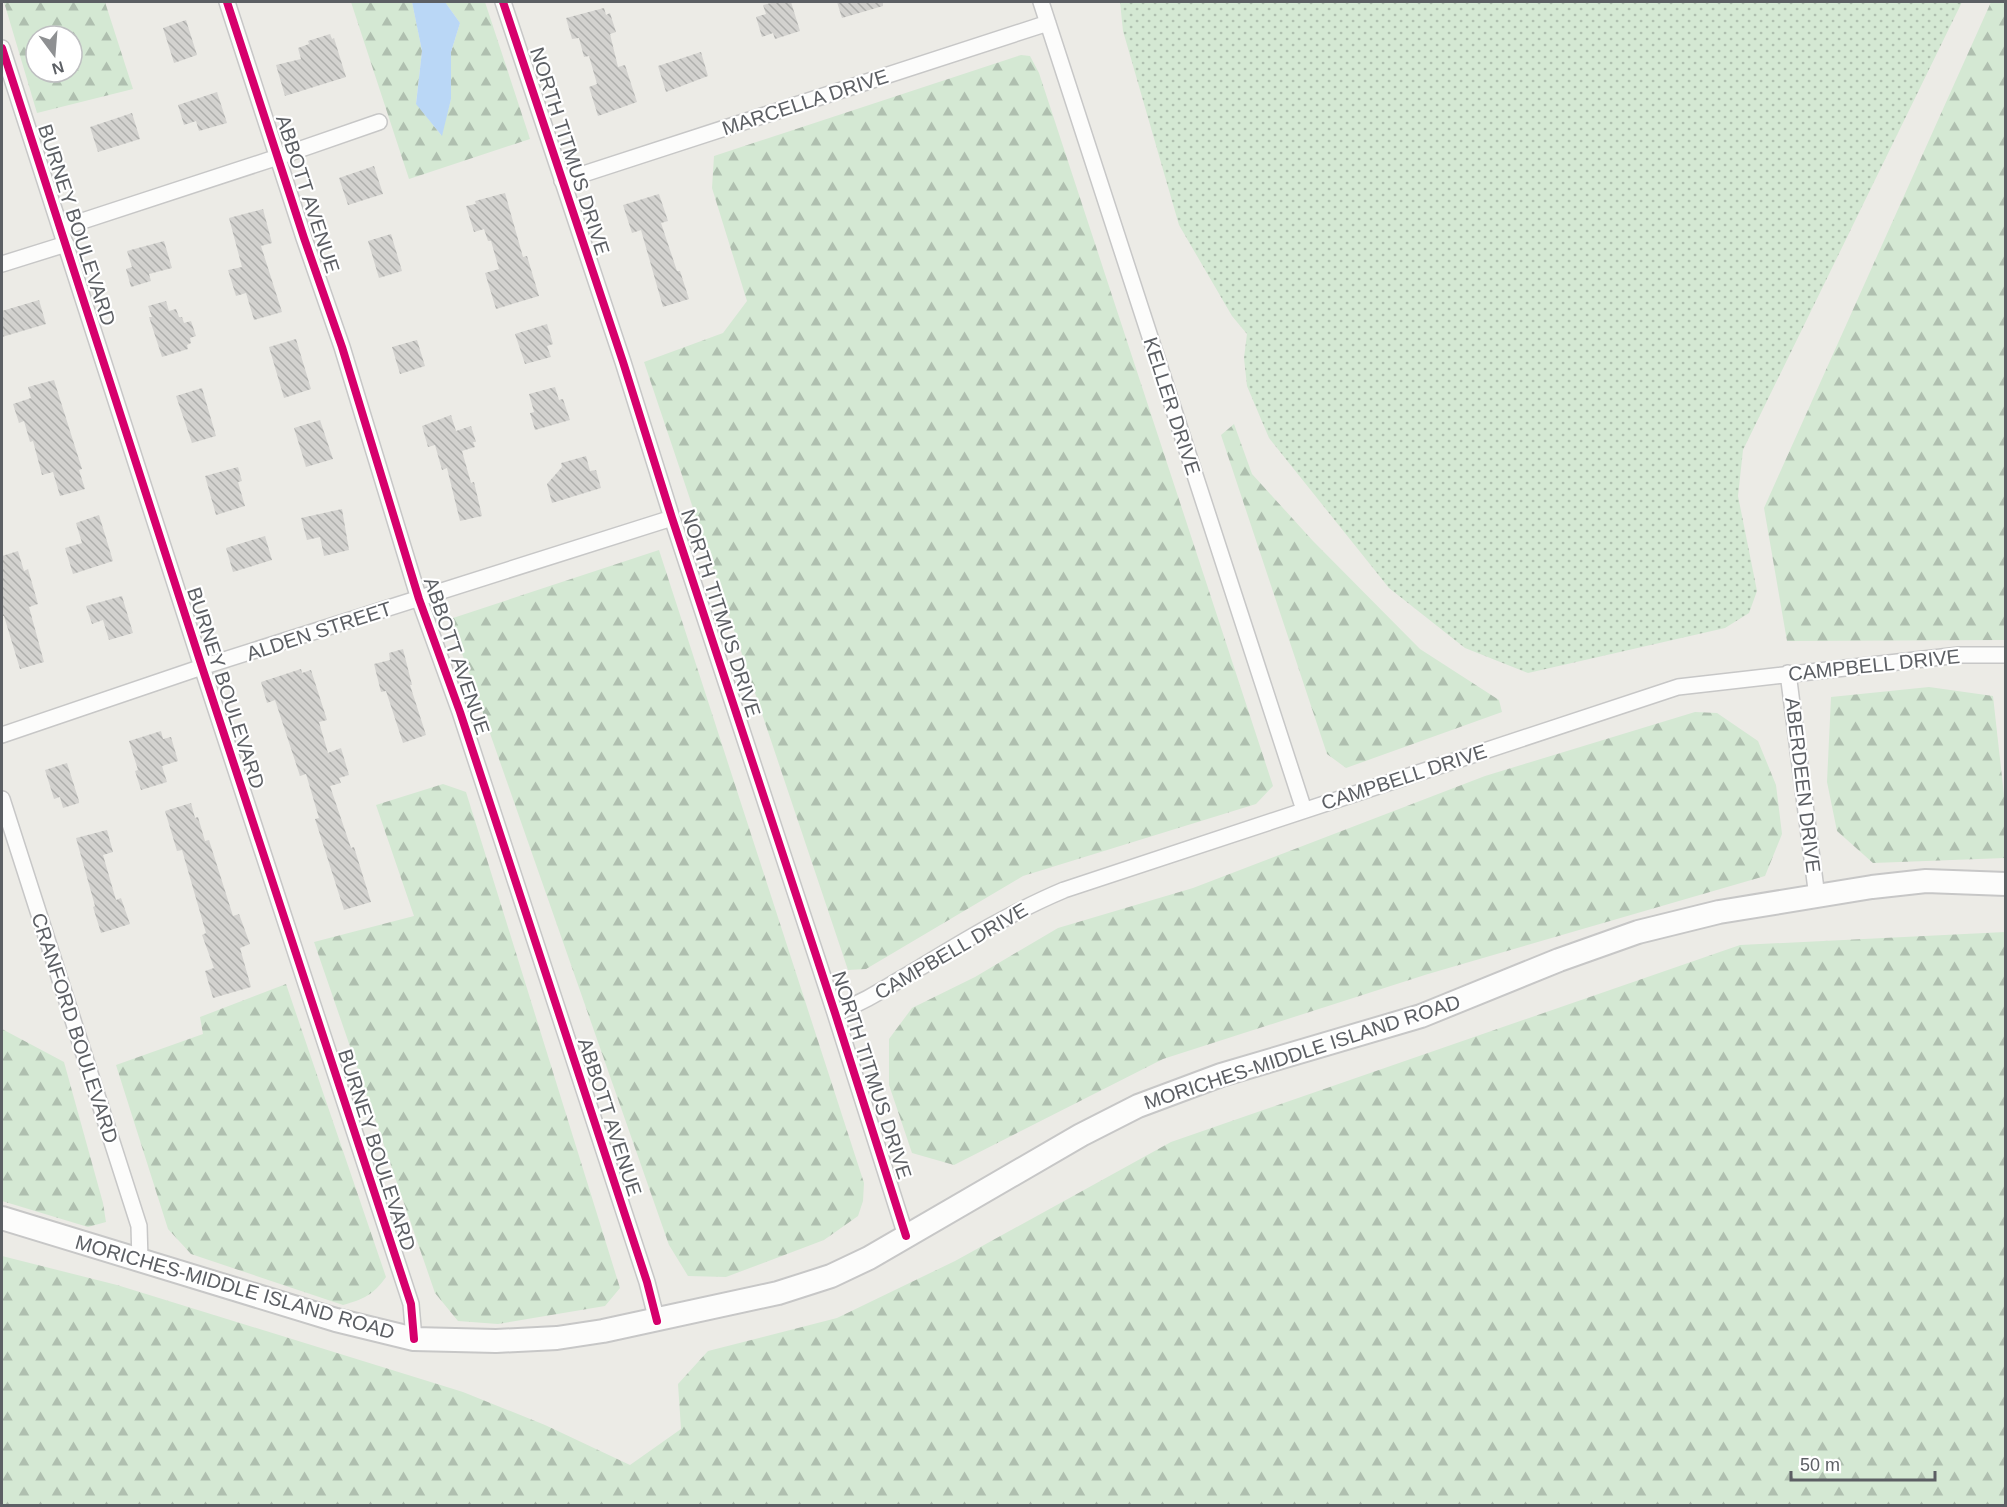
<svg xmlns="http://www.w3.org/2000/svg" width="2007" height="1507" font-family="Arial,sans-serif">
<style>
.grass{fill:url(#grass-dots)}
.forest{fill:url(#forest-firs);fill-rule:evenodd}
.water{fill:#bad7f6}
.building{fill:url(#building-back-hatch)}
.lines{fill:none;stroke-linecap:round;stroke-linejoin:round}
.minor-casing{stroke:#c7c7c7;stroke-width:18}
.secondary-casing{stroke:#c7c7c7;stroke-width:26}
.minor{stroke:#fcfcfb;stroke-width:15}
.secondary{stroke:#fcfcfb;stroke-width:22}
.cycleway-casing{stroke:#fff;stroke-width:11}
.cycleway{stroke:#d6006c;stroke-width:8}
.labels{text-anchor:middle;dominant-baseline:central;stroke-width:4.5;stroke-linejoin:round;paint-order:stroke}
.street-label{font-size:20px;fill:#5c5f64;stroke:#fff}
</style>
<defs>
<pattern id="grass-dots" width="8" height="8" patternUnits="userSpaceOnUse" patternTransform="scale(1.5)"><rect width="8" height="8" fill="#d4e8d3"/><path d="M2 2h.1M6 6h.1" fill="none" stroke="#afbfaf" stroke-width="1.8" stroke-linecap="round"/></pattern>
<pattern id="forest-firs" width="22" height="20" patternUnits="userSpaceOnUse" patternTransform="scale(1.5)"><rect width="22" height="20" fill="#d4e8d3"/><path d="M5 1l3.5 6h-7zM16 11l3.5 6h-7z" fill="#afbfaf"/></pattern>
<pattern id="building-back-hatch" width="6" height="6" patternUnits="userSpaceOnUse" patternTransform="scale(1.5)"><rect width="6" height="6" fill="#d3d2cf"/><path d="M-1 5l2 2M0 0l6 6M5-1l2 2" fill="none" stroke="#aeaeac"/></pattern>
</defs>
<rect width="100%" height="100%" fill="#ecebe6"/>
<path class="grass" d="M1120 2H1962L1743 450 1738 496 1757 591 1749 613 1725 628 1528 673 1465 648 1389 588 1269 438 1247 386 1244 358 1247 334 1232 316 1179 225 1123 31Z"/>
<path class="forest" d="M4 2H105L133 89 37 113ZM36 36H72V72H36Z
M351 2H412L422 51 416 103 441 135 451 99V52L460 23 445 2H485L530 139 409 179Z
M1991 2H2006L2005 640 1787 641 1764 508Z
M1021 55 1030 56 1039 73 1273 786 1256 804 1023 876 866 969 848 970 644 362 723 333 747 301 712 188 714 156Z
M1234 424 1252 474 1313 541 1420 649 1499 700 1502 712 1346 768 1327 754 1221 435Z
M659 550 864 1183 863 1201 858 1216 824 1240 726 1277 688 1276 669 1245 450 619Z
M1929 687 1993 696 2005 804V858L1873 863 1837 831 1827 782 1831 697Z
M1695 712 1717 713 1758 741 1776 785 1782 834 1765 876 1428 974 1163 1059 954 1165 912 1153 889 1085V1039L912 1008 975 977 1058 928 1193 888 1485 776Z
M443 784 466 792 620 1288 605 1306 498 1324 458 1321 435 1293 314 942 414 916 376 805Z
M2005 932V1505H2V1256L117 1285 463 1392 545 1425 630 1465 681 1429 678 1384 708 1351 837 1318 955 1261 1171 1142 1740 945Z
M286 984 386 1277C373 1295 364 1299 343 1305L191 1254 168 1229 116 1065 203 1034 200 1017Z
M2 1029 64 1062 103 1203 106 1222 88 1227 2 1201Z"/>
<path class="water" d="M412 2H445L460 23 451 52V99L442 136 416 104 422 51Z"/>
<path class="building" d="M775 2H791L800 31 775 39 773 33 762 37 756 17 766 14 763 5Z
M837 2H883V6L842 18Z
M604 8 606 15 610 13 616 32 610 34 618 67 625 65 637 102 598 116 589 87 597 84 589 56 584 57 579 38 572 39 566 18Z
M186 20 197 55 174 63 163 28Z
M330 34 332 39 334 38 346 77 285 96 276 65 301 59 298 48 309 44 308 41Z
M701 52 708 76 666 92 658 66Z
M217 92 227 123 199 131 196 121 184 125 178 105Z
M132 113 140 139 98 152 90 127Z
M374 166 383 194 348 205 339 178Z
M505 193 523 257 527 256 539 296 496 309 485 273 499 269 491 241H488L484 229 474 232 466 206 476 204 475 201Z
M659 194 668 221 661 223 677 271H680L689 299 663 307 641 230 632 233 623 205Z
M263 209 272 243 261 246 282 312 254 320 246 293 236 296 228 270 242 267 229 218Z
M391 234 402 271 379 278 368 241Z
M164 241 172 268 149 274 151 281 131 287 126 269 132 267 127 251Z
M39 300 46 324 2 337V311Z
M166 301 169 311 176 309 179 317H182L184 323 191 321 196 336 190 338 191 343 187 345 188 349 162 357 149 317H152L148 306Z
M547 324 553 344 547 346 551 357 525 364 515 334Z
M296 339 311 389 284 398 269 347Z
M417 340 425 366 400 374 392 347Z
M54 380 82 469 79 470 85 489 60 496 53 472 42 475 33 441 30 442 24 421 19 423 13 404 31 398 28 387Z
M555 387 559 400 563 399 570 420 535 430 530 413 534 412 529 394Z
M202 388 216 436 192 443 176 396Z
M451 415 456 431 471 426 476 442H473L475 447 462 451 471 483 474 482 482 516 460 521 447 468 442 470 435 445 428 447 422 426Z
M320 420 333 459 306 467 294 428Z
M586 456 590 471 596 470 601 488 552 503 547 484 562 467 561 463Z
M238 467 242 481 238 482 245 506 216 515 205 476Z
M342 509 349 550 324 556 320 537 307 540 301 518Z
M99 515 113 561 73 574 65 548 82 543 76 523Z
M265 536 272 560 233 572 226 548Z
M18 551 24 571 28 569 38 604 29 607 44 662 20 669 4 616H2V556Z
M122 596 133 633 109 640 103 620 92 624 86 606Z
M403 649 412 685H410L426 735 403 743 386 691 381 692 374 664 390 660 389 653Z
M301 669 302 673 311 670 327 720 319 722 328 753 341 748 349 775 339 778 341 783 330 786 351 848 354 847 371 902 344 910 315 819 319 818 306 774 300 776 275 700 267 703 261 682Z
M161 731 163 739 171 737 178 761 162 766 167 782 141 790 135 771 138 770 129 741Z
M67 763 79 801V803L63 808 60 797 54 799 45 770Z
M191 803 195 818 198 817 205 841 209 840 233 916 239 914 250 944 240 948 251 987 213 998 205 971 214 968 202 935 206 933 182 850 177 851 165 811Z
M107 830 113 852 103 855 116 900 121 898 130 924 101 933 93 907 95 906 76 838Z"/>
<g class="lines">
<g class="minor-casing">
<path id="minor" d="M227 2 304 238 342 347 419 599 460 712 647 1282 657 1321
M503 2 623 362 672 518 835 1013 906 1236
M1041 2 1304 810
M2 48 202 667 411 1304 414 1339
M562 181 1048 23
M61 228 278 157 379 122
M2 264 66 244
M1788 673 1817 897
M2 735 202 667 672 518
M2 799 139 1226 140 1260
M835 1013C868 1001 891 984 921 967 967 939 1014 911 1064 890L1678 687 1959 655H2006"/>
</g>
<g class="secondary-casing">
<path id="secondary" d="M2 1218 336 1320 414 1339 496 1341 557 1338 603 1331 778 1293 831 1276 869 1258 1081 1135 1138 1106 1221 1075 1421 1016 1559 960 1638 932 1719 912 1872 887 1926 881 2006 884"/>
</g>
<use href="#minor" class="minor"/>
<use href="#secondary" class="secondary"/>
<g class="cycleway-casing">
<path id="cycleway" d="M227 2 304 238 342 347 419 599 460 712 647 1282 657 1321
M503 2 623 362 672 518 835 1013 906 1236
M2 48 202 667 411 1304 414 1339"/>
</g>
<use href="#cycleway" class="cycleway"/>
</g>
<g class="labels">
<g class="street-label">
<text transform="translate(805 102) rotate(-18)">MARCELLA DRIVE</text>
<text transform="translate(570 151) rotate(72)">NORTH TITMUS DRIVE</text>
<text transform="translate(308 194) rotate(72)">ABBOTT AVENUE</text>
<text transform="translate(77 225) rotate(72)">BURNEY BOULEVARD</text>
<text transform="translate(1172 406) rotate(72)">KELLER DRIVE</text>
<text transform="translate(721 613) rotate(72)">NORTH TITMUS DRIVE</text>
<text transform="translate(319 631) rotate(-18)">ALDEN STREET</text>
<text transform="translate(457 656) rotate(71)">ABBOTT AVENUE</text>
<text transform="translate(1874 665) rotate(-6)">CAMPBELL DRIVE</text>
<text transform="translate(226 688) rotate(72)">BURNEY BOULEVARD</text>
<text transform="translate(1404 777) rotate(-18)">CAMPBELL DRIVE</text>
<text transform="translate(1803 785) rotate(83)">ABERDEEN DRIVE</text>
<text transform="translate(951 951) rotate(-30)">CAMPBELL DRIVE</text>
<text transform="translate(75 1028) rotate(72)">CRANFORD BOULEVARD</text>
<text transform="translate(1302 1052) rotate(-18)">MORICHES-MIDDLE ISLAND ROAD</text>
<text transform="translate(872 1075) rotate(72)">NORTH TITMUS DRIVE</text>
<text transform="translate(610 1117) rotate(72)">ABBOTT AVENUE</text>
<text transform="translate(377 1150) rotate(72)">BURNEY BOULEVARD</text>
<text transform="translate(235 1287) rotate(16)">MORICHES-MIDDLE ISLAND ROAD</text>
</g>
</g>
<rect width="2007" height="1507" fill="none" stroke="#5c5f64" stroke-width="6"/>
<g transform="translate(54 54) rotate(164)"><circle r="28" fill="#ffffff" stroke="#bebfc1" stroke-width="1.5"/>
<path d="M0-4.5L10 22L0 15L-10 22Z" fill="#8e9092"/>
<text y="-9" font-size="16" font-weight="bold" text-anchor="middle" fill="#5c5f64">N</text>
</g>
<path d="M1791 1471v9h144v-9" fill="none" stroke="#5c5f64" stroke-width="3"/>
<text x="1800" y="1471" font-size="18" fill="#5c5f64" stroke="#ffffff" stroke-width="4.5" paint-order="stroke">50 m</text>
</svg>
